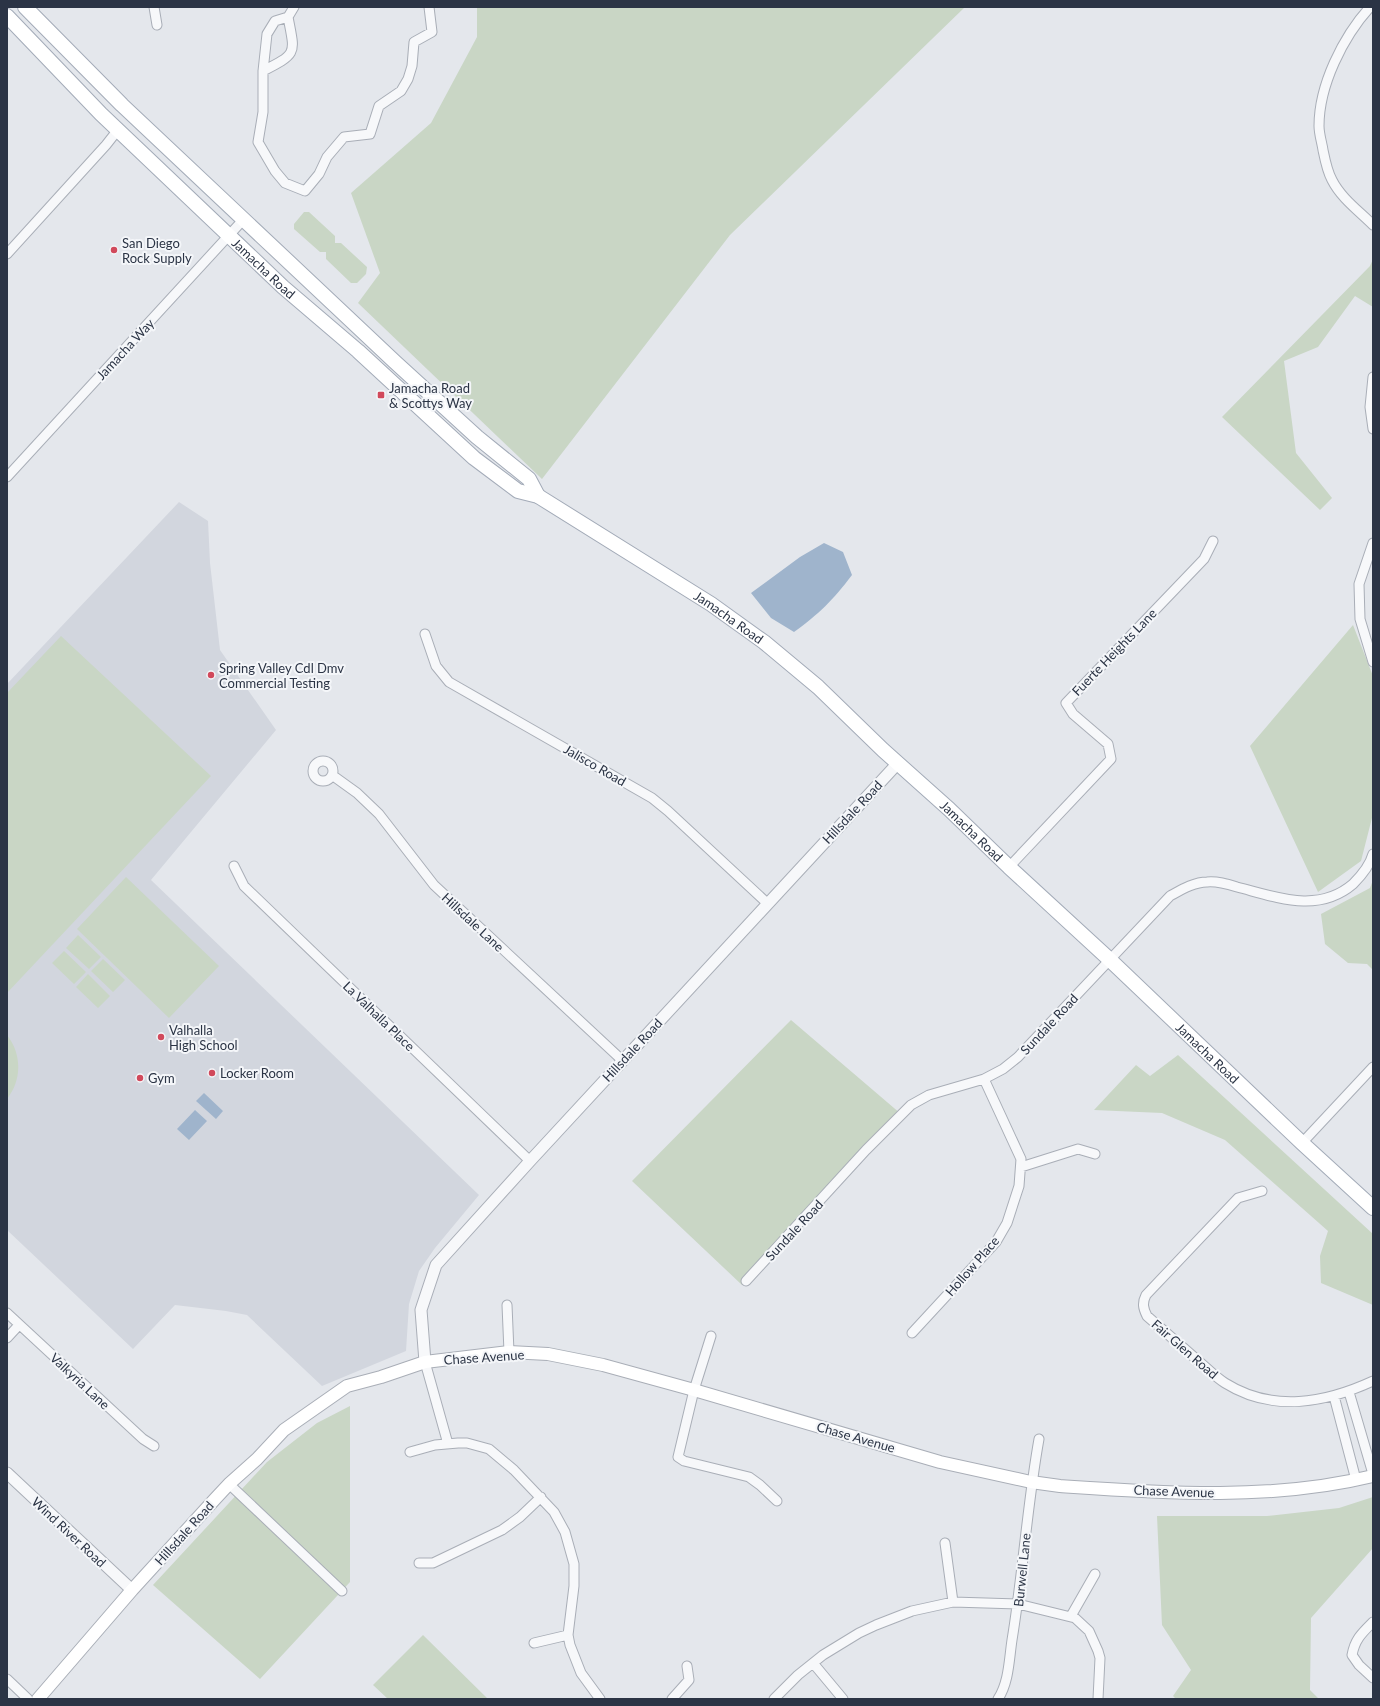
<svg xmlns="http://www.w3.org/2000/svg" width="1380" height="1706" font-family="Lato,sans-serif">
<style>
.built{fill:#d2d6de}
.green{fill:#c9d6c5}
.water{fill:#9fb4cc}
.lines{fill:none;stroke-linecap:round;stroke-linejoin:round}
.minor-casing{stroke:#a9aeb7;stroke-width:11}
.tertiary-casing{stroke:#a9aeb7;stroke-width:13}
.secondary-casing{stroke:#a9aeb7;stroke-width:14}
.primary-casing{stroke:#a3abb8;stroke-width:16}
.minor{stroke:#f7f8fa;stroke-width:9}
.tertiary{stroke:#f7f8fa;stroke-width:11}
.secondary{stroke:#fff;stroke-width:12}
.primary{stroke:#fff;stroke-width:14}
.poi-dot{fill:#d1495b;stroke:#f4f6f9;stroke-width:1.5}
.labels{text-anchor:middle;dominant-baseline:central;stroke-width:4;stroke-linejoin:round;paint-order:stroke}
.poi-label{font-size:13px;fill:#2b3445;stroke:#f4f6f9;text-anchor:start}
.street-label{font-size:13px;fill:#2b3445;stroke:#f4f6f9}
</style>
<rect width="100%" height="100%" fill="#e4e7ec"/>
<path class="built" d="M179 502 208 521 210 563 220 650 276 730 151 880 479 1195 435 1248 419 1271 409 1304 406 1351 322 1386 247 1315 226 1311 175 1305 133 1349 7 1230V684Z"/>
<path class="green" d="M477 7H965L730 235 542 479 358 303 380 273 351 193 431 123 477 37Z
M304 212H309L335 236V243H341L367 267 366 274 357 283H351L326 259V252H320L294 229V224Z
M1373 259V307L1355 296 1318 347 1284 361 1296 453 1332 498 1320 510 1222 417 1370 266Z
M1353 625 1373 676V814L1361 861 1318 892 1250 746Z
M61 636 211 776 7 993V693Z
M126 877 219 966 169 1018 77 929Z
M1373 880V970L1367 964 1348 963 1325 944 1321 914 1370 888Z
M78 935 101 957 89 969 66 948Z
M64 951 86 972 74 984 52 963Z
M103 959 125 980 113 992 91 971Z
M88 974 110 996 98 1008 76 987Z
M791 1020 901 1114 742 1285 632 1181Z
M7 1035C22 1054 22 1080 7 1099Z
M1178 1055 1373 1234V1305L1321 1283 1320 1256 1328 1231 1225 1140 1162 1113 1094 1110 1136 1065 1150 1076Z
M350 1406V1582L260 1679 153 1585 267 1462 317 1423Z
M1373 1497V1548L1311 1618 1310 1690 1319 1699H1176L1173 1696 1191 1670 1162 1625 1157 1516H1267L1339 1508Z
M423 1635 488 1699H388L373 1685Z"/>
<path class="water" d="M824 543 843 552 852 575C833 600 819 614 794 632L771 618 751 593 800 557Z
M204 1093 223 1111 216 1119 196 1101Z
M195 1110 207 1121 189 1140 177 1129Z"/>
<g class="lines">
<g class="minor-casing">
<path id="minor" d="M154 7 157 25
M294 7 288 17 275 21 267 34 263 71V112L258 142 275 171 285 183 305 191 319 174 327 157 344 137 370 134 379 106 401 91 408 79 412 66 414 42 432 32 429 7
M1370 7C1343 37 1319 85 1319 126 1319 134 1322 143 1323 150 1325 160 1327 171 1332 180 1341 198 1359 211 1373 225
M263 71C298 53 295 54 288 17
M7 254 106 145 117 131
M1373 377 1370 407 1373 429
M7 477 243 220
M1373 543 1359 584 1360 619 1373 662
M425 634 436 666 449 682 652 798 668 811 767 903
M313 771a10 10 0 1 1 20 0a10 10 0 1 1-20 0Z
M332 775 357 793 379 814 434 885 623 1061
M234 866 244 886 530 1161
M1009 867 1111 759 1108 744 1073 714 1066 703 1204 559 1213 541
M1302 1143 1373 1067
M1021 1167 1078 1149 1095 1154
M1262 1191 1238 1198 1146 1295C1142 1303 1143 1308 1147 1316 1163 1330 1179 1344 1195 1358 1205 1366 1214 1376 1225 1383 1273 1413 1325 1403 1373 1381
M746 1281 866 1150 911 1105 929 1095 984 1079 1003 1069 1018 1057 1170 896C1181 890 1194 882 1207 882 1217 881 1227 884 1237 887 1276 897 1318 914 1353 884 1361 876 1370 865 1373 854
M507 1305 509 1352
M7 1313 143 1439 154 1446
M912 1333 996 1242 1007 1223 1019 1186 1021 1159 984 1079
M711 1336 694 1390 678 1457 684 1461 749 1477 760 1485 777 1501
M7 1338 19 1325
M425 1362 448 1444
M1349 1392 1373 1474
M1334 1396 1356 1480
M410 1452 435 1445 458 1443H467L489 1449 514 1470 554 1512 565 1532 574 1564V1586L568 1635 570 1645 581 1673 600 1699
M229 1484 342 1591
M945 1543 953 1602
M419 1563H433L502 1530 520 1517 541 1497
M1071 1616 1095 1574
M1373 1622C1362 1633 1355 1639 1352 1655L1359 1665 1373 1678
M534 1643 568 1635
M813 1663 843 1699
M7 1679 28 1699
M672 1699 689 1680 687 1666
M774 1699 798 1675 823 1655 859 1633 876 1625 912 1611 953 1602 1018 1604 1075 1618 1089 1631 1098 1651 1100 1658 1098 1699
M998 1699C1009 1682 1009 1660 1012 1640 1023 1573 1027 1506 1039 1439"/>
</g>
<g class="tertiary-casing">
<path id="tertiary" d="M425 1362 421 1310 436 1265 530 1161 898 763
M7 1473 132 1590"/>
</g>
<g class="secondary-casing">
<path id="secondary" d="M38 1699 132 1590 215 1499 229 1484 257 1459 284 1430 347 1386 381 1377 425 1362 509 1352 548 1354 603 1365 694 1390 940 1462 1031 1482 1060 1486C1163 1493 1271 1501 1373 1476"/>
</g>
<g class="primary-casing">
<g id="primary">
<path d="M25 7 122 105 395 362 477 437 529 479 538 496"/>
<path id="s1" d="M7 16 101 114 283 287 358 351 474 458 518 491 538 496 711 604 764 642 818 687 883 750 949 809 1009 867 1109 959 1302 1143 1373 1208"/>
</g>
</g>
<use href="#minor" class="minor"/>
<use href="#tertiary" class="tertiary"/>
<use href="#secondary" class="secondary"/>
<use href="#primary" class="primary"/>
</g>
<g class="poi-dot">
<circle cx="114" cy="250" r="4"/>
<rect x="377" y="391" width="8" height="8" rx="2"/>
<circle cx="211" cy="675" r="4"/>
<circle cx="161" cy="1037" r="4"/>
<circle cx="212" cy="1073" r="4"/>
<circle cx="140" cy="1078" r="4"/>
</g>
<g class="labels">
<g class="poi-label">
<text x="122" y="243">San Diego<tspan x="122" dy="15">Rock Supply</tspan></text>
<text x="389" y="388">Jamacha Road<tspan x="389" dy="15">&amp; Scottys Way</tspan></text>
<text x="219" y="668">Spring Valley Cdl Dmv<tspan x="219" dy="15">Commercial Testing</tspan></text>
<text x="169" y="1030">Valhalla<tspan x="169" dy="15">High School</tspan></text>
<text x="220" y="1073">Locker Room</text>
<text x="148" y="1078">Gym</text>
</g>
<g class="street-label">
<text stroke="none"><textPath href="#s1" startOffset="360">Jamacha Road</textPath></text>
<text transform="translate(125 349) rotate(-47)">Jamacha Way</text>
<text stroke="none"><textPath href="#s1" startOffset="945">Jamacha Road</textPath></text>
<text transform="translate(1114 652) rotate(-46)">Fuerte Heights Lane</text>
<text transform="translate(595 765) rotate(30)">Jalisco Road</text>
<text transform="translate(852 812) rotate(-47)">Hillsdale Road</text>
<text stroke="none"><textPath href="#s1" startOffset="1269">Jamacha Road</textPath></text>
<text transform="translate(473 922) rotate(43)">Hillsdale Lane</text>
<text transform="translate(379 1016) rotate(44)">La Valhalla Place</text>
<text transform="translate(1049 1024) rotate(-47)">Sundale Road</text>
<text transform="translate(632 1050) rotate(-47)">Hillsdale Road</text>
<text stroke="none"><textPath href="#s1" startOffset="1593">Jamacha Road</textPath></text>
<text transform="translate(794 1230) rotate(-47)">Sundale Road</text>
<text transform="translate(972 1266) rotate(-49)">Hollow Place</text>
<text transform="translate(1185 1349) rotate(41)">Fair Glen Road</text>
<text transform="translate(484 1357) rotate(-4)">Chase Avenue</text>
<text transform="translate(80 1381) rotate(43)">Valkyria Lane</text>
<text transform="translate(856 1437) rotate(16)">Chase Avenue</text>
<text transform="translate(1174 1491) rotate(2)">Chase Avenue</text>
<text transform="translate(69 1532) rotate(43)">Wind River Road</text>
<text transform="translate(184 1533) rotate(-48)">Hillsdale Road</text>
<text transform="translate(1022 1570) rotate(-84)">Burwell Lane</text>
</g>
</g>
<rect width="1380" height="1706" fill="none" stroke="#2b3445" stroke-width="16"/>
</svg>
